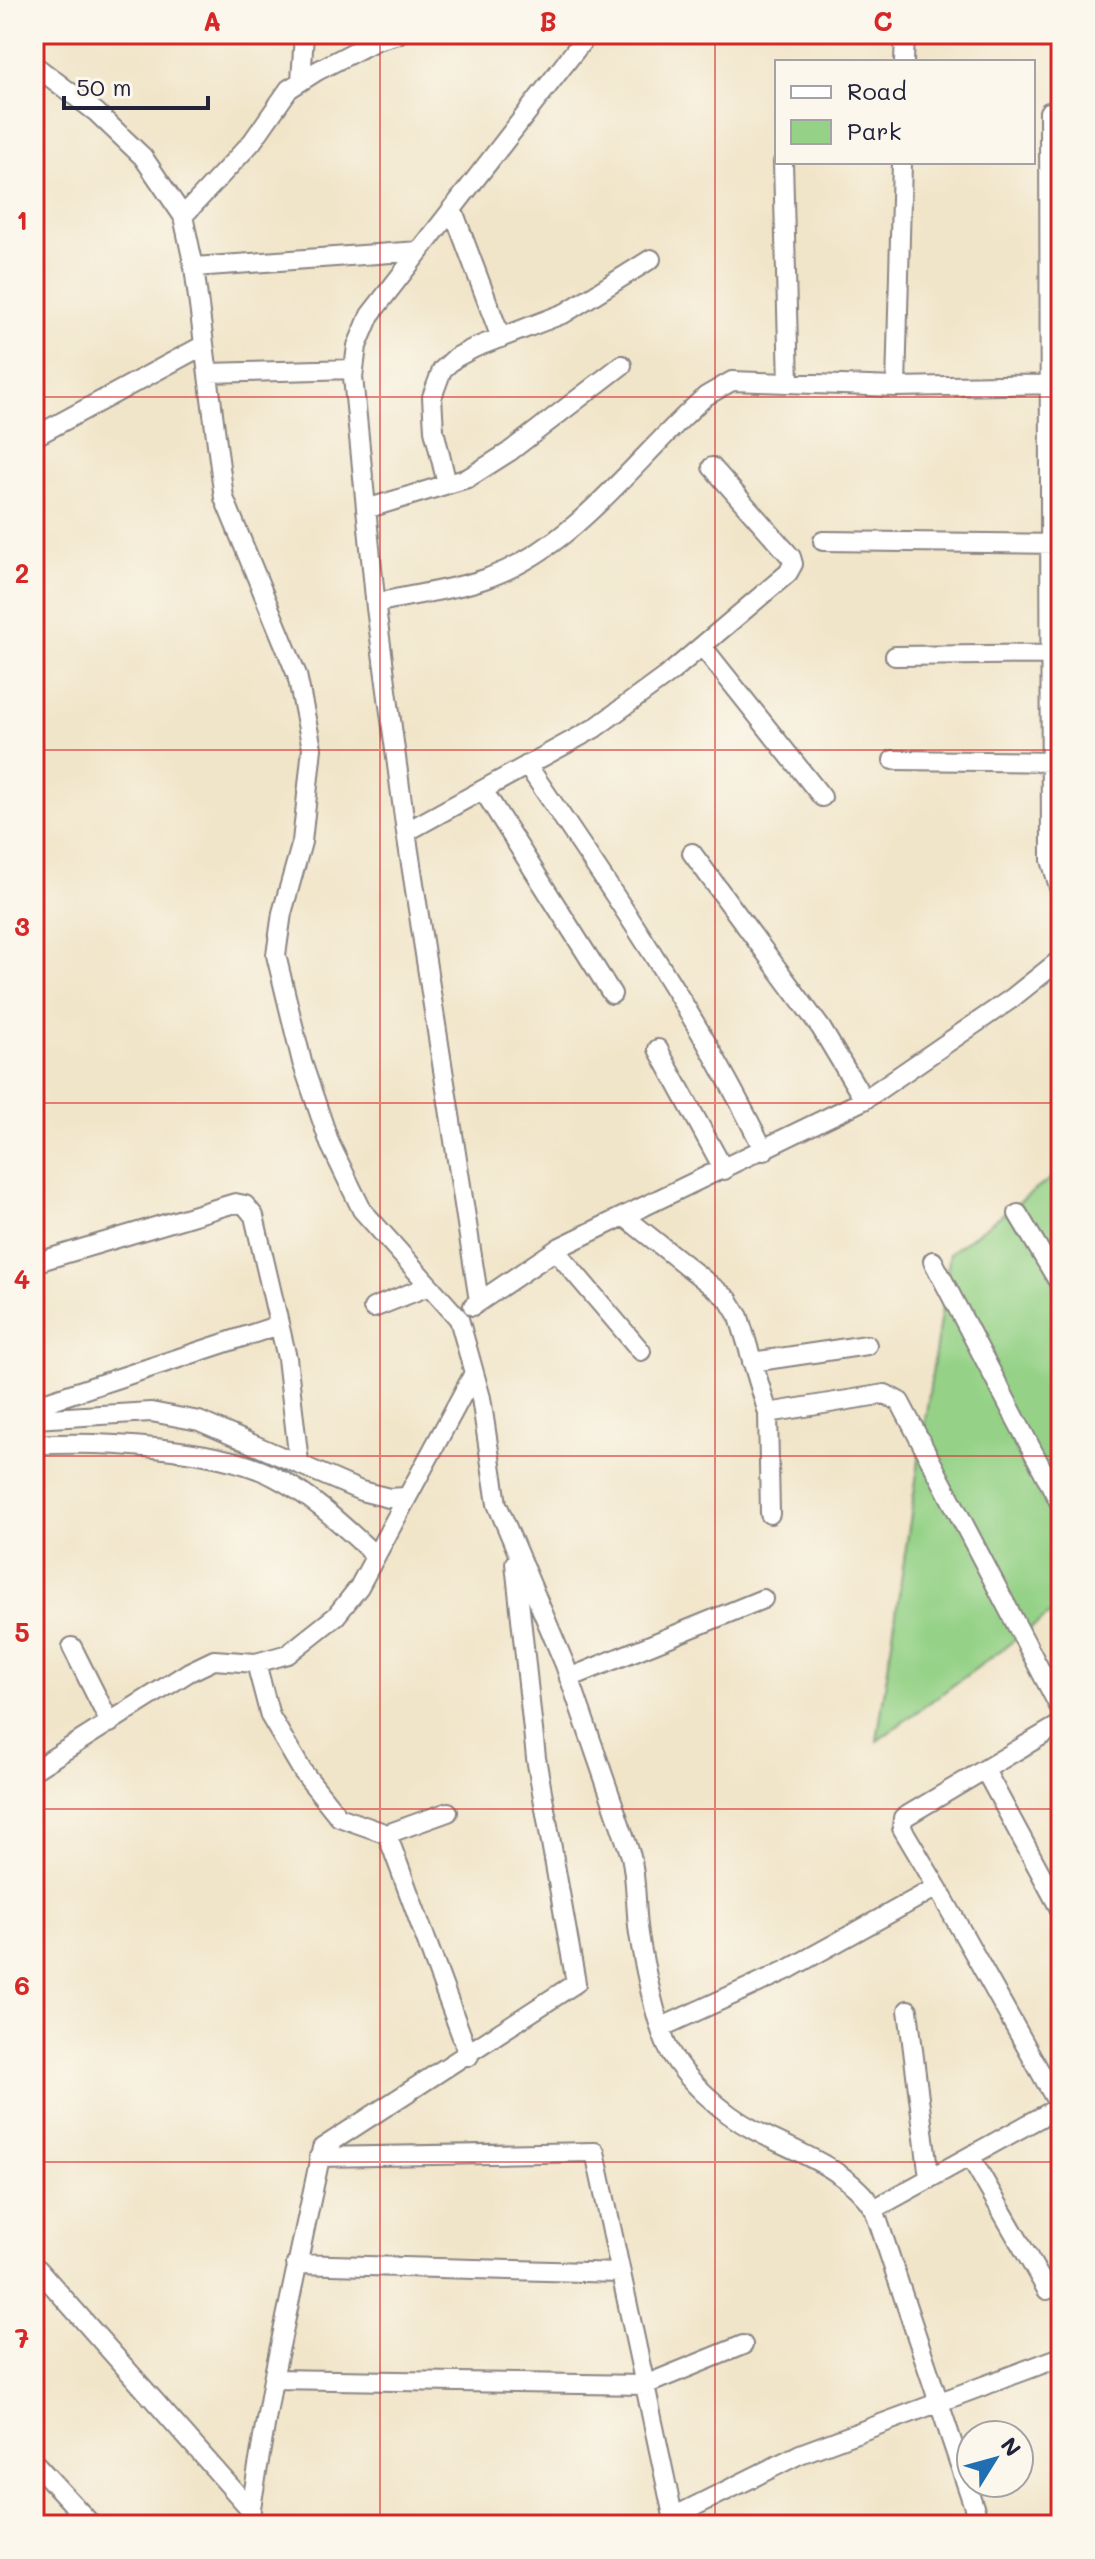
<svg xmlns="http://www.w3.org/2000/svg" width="1095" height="2559" font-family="Mali,sans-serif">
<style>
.green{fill:#95d287;stroke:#5c7a61;stroke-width:2}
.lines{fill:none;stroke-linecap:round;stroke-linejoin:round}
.minor-casing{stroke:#8a8482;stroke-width:22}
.minor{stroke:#fff;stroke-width:18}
.grid{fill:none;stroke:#d62828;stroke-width:2;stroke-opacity:0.55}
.neatline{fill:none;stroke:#d62828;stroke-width:3}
.grid-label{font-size:26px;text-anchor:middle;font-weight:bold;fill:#d62828}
</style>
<rect width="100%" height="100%" fill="#fbf7ec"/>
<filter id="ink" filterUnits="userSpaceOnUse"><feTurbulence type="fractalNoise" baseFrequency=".0125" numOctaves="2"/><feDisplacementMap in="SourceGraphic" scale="16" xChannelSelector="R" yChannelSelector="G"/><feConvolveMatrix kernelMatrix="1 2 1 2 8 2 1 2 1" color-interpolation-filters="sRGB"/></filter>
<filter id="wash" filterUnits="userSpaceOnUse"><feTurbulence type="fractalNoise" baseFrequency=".006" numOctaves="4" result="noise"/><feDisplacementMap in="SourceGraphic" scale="32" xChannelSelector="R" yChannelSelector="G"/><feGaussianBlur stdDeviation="1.8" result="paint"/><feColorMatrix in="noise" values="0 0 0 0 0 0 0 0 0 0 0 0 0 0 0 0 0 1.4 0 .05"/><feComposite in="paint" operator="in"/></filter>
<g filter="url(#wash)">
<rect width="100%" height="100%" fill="#f1e5c9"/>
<path class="green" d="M1061 1171V1606L877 1741 950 1253Z"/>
</g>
<g filter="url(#ink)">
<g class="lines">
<g class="minor-casing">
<path id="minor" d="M904 62 905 34
M34 65 96 112 143 157 183 216 194 267 224 498 297 675 312 748 302 842 282 913 276 955 302 1062 330 1144 362 1210 459 1319 481 1398 497 1504 565 1665 631 1856C637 1882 635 1907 639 1934 643 1961 656 2022 667 2046 682 2077 723 2114 754 2130 795 2152 848 2168 874 2209L980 2525
M301 81 304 34
M1049 112 1051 860 1061 894
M783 162 789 383
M452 208 501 338
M183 216 252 142 289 89 317 71 377 40 398 34
M194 267 419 251
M208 373 354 369
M896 387 902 162
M34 437 204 345
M447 484 434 430 432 397 442 370 455 358 474 348 565 313 651 259
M366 509 468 478 509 452 622 365
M823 541 1060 544
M376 603C409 595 460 589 490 577 579 544 636 457 706 396L732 381 896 387 1061 384
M702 646 822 797
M895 656 1060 654
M893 760 1059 762
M527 765C612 890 698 1015 764 1151
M483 790 612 994
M406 832 595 728 670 673 788 573 793 564 791 557 712 467
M692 853 821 1028 864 1100
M658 1049 724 1170
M1018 1214 1061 1286
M625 1217 728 1299 739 1317 768 1413 770 1514
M556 1251 641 1351
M933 1261 1061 1505
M34 1263 235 1203 245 1205 254 1216 287 1358 299 1462
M479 1301 406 832 376 608 353 377 357 346 370 315 588 34
M473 1306 560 1247 864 1100 1011 999 1061 959
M373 1308 429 1286
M752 1362 867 1345
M34 1406 279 1325
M768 1413 885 1394 900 1402 1061 1710
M34 1419 151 1412 199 1421 361 1491 389 1498 405 1497
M34 1445C98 1441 219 1447 275 1477 314 1497 344 1527 376 1556
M72 1647 110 1723
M256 1663 270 1716 303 1772 339 1817 387 1834
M569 1678 763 1599
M34 1770 189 1672 214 1660 256 1663 288 1654 336 1616 359 1587 474 1373
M986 1772 1061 1911
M448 1812 387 1834 469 2056
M937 1887 902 1828 903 1818 1061 1724
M908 2010 929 2178
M662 2027 789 1969 937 1887 1061 2109
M970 2156 1047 2290
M319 2157 595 2152 675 2525
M874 2209 1061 2106
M296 2264 621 2273
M38 2269 251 2510
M273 2379 645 2385 743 2345
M34 2462 92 2525
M673 2517 800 2454 1061 2357
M248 2525 273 2379 322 2148 576 1983 536 1758 515 1563"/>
</g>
<use href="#minor" class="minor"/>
</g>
</g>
<path class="grid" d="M380 34V2525M715 34V2525M34 397H1061M34 750H1061M34 1103H1061M34 1456H1061M34 1809H1061M34 2162H1061"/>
<rect width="1095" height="2559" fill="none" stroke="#fbf7ec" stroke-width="88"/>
<rect x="775" y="60" width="260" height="104" fill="#fbf7ec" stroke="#a4a2a5" stroke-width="2"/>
<rect x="791" y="86" width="40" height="12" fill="#ffffff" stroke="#a4a2a5" stroke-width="2"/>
<text x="847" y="100" font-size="24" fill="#22223b">Road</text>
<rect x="791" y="120" width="40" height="24" fill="#95d287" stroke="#a4a2a5" stroke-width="2"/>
<text x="847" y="140" font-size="24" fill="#22223b">Park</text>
<g transform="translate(995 2459) rotate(53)"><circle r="38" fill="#fbf7ec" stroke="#a4a2a5" stroke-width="2"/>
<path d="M0-6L14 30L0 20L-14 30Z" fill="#1f6fb2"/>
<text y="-12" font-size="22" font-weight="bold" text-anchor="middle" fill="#22223b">N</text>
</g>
<path d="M64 96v12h144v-12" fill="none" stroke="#22223b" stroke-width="4"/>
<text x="76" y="96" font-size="24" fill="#22223b" stroke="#fbf7ec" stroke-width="6" paint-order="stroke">50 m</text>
<rect x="44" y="44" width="1007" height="2471" class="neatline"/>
<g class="grid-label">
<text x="212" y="31">A</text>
<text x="548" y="31">B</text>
<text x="883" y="31">C</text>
<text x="22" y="230">1</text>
<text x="22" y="583">2</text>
<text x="22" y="936">3</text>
<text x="22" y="1289">4</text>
<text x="22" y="1642">5</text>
<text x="22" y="1995">6</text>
<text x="22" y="2348">7</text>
</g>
</svg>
